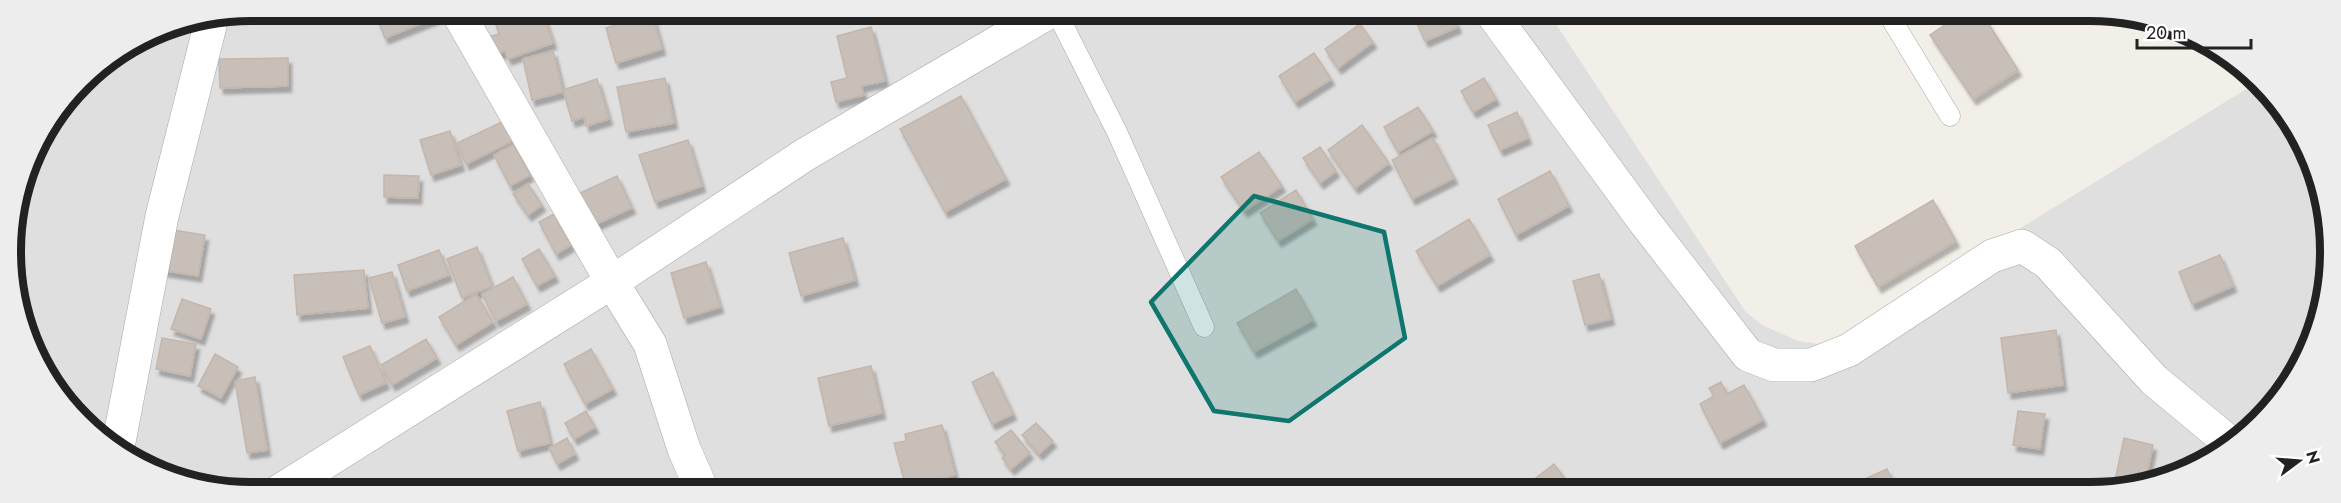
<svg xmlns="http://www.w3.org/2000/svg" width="2341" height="503" font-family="Jost,sans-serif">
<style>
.residential{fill:#e0dfdf}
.building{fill:#c7bfb8;stroke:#c4b6ab;stroke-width:1.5;filter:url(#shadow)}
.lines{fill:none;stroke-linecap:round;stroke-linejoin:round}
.service-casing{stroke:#a9a9a9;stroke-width:21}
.minor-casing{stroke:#a9a9a9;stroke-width:34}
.service{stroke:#fff;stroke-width:20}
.minor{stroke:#fff;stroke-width:33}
.marked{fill:#0f766e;fill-opacity:0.2;stroke:#0f766e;stroke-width:4.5;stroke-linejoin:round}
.rim{fill:none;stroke:#222;stroke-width:8}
</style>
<defs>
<filter id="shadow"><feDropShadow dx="3.5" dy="6" stdDeviation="1.5" flood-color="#0004"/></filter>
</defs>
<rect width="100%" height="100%" fill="#f2efe9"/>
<path class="residential" d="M252 11 1548 12 1745 311 1762 325 1798 341 1826 345 1857 329 2256 83 2280 105 2322 189 2328 283 2306 358 2260 422 2196 468 2121 490H220L145 467 70 410 23 329 11 236 35 145 81 81 160 29Z"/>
<path class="building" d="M374 11H432L435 18 385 38Z
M526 11H542L553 43 508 59 505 51 495 55 488 37 499 34 495 22Z
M1423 12H1451L1458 27 1425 41 1416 21 1425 17Z
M1964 12H1981L2018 70 1973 99 1930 35Z
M652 14 662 49 616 63 606 28Z
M1360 24 1373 42 1338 68 1325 49Z
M871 27 885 81 861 86 864 95 836 102 831 82 847 78 837 36Z
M553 51 563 92 532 100 523 59Z
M1314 53 1331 79 1295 102 1279 76Z
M288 58V86L220 88 219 59Z
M665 78 674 123 626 132 617 87Z
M1484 78 1496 99 1473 112 1461 91Z
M597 79 609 119 586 126 584 117 572 121 563 90Z
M961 96 1006 179 945 212 900 129Z
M1418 107 1433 131 1398 152 1384 127Z
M1517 112 1528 138 1500 150 1488 125Z
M504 121 513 141 466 164 457 143Z
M1362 125 1389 163 1355 188 1328 150Z
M450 131 461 165 431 175 420 140Z
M1433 138 1454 178 1412 199 1392 160Z
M688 140 702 186 655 202 639 155Z
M514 144 530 175 510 186 494 155Z
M1320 147 1336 171 1320 183 1303 158Z
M1259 152 1282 186 1244 211 1221 177Z
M1550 171 1569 206 1516 235 1498 199Z
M384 175 419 176 418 198 384 197Z
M617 176 632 208 594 225 580 193Z
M528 184 542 205 528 215 513 194Z
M1296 190 1313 219 1278 241 1260 213Z
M1933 200 1956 241 1878 287 1855 246Z
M554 214 571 245 556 254 539 222Z
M1469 219 1490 255 1437 286 1416 251Z
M167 229 205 235 198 276 160 270Z
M843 238 855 280 801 296 789 253Z
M477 247 492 286 462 298 447 259Z
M539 249 555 276 537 286 522 259Z
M439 250 449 275 407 291 398 265Z
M2220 255 2233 286 2192 304 2179 272Z
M706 262 720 307 684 318 671 273Z
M364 270 368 308 297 315 294 275Z
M392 272 405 317 382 323 369 278Z
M1599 274 1611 319 1585 325 1573 281Z
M513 277 527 304 496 321 482 294Z
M1296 289 1313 320 1254 352 1237 323Z
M476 294 493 322 456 345 439 317Z
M182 299 211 309 201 339 171 329Z
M2056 330 2063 385 2008 393 2001 338Z
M162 338 196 344 190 376 156 369Z
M426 339 437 358 392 385 381 365Z
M370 346 386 383 359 395 343 357Z
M591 349 613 389 585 404 564 364Z
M215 354 238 367 221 398 198 386Z
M871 366 882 413 829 426 818 378Z
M993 372 1013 414 992 424 972 382Z
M255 377 267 450 247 453 235 381Z
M1721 382 1727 394 1744 385 1763 420 1720 443 1700 404 1714 396 1709 388Z
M540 402 550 443 518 451 507 411Z
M586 411 595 427 574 439 565 423Z
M2018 411 2045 414 2040 449 2013 445Z
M1036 423 1053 441 1039 454 1022 435Z
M942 425 955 475 906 487 894 443 906 441 905 434Z
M1011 430 1030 453 1011 469 1002 458 1005 455 995 442Z
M567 438 575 454 557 464 549 448Z
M2124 438 2153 445 2145 483 2121 490H2113Z
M1554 464 1569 484 1560 490H1527L1524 487Z
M1887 469 1897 490H1849L1847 487Z"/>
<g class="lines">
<g class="service-casing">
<path id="service" d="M1056 11 1117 132 1204 327
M1887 12 1950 116"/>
</g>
<g class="minor-casing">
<path id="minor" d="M457 11 612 282 650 344 684 449 702 490
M1491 12 1644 221 1748 355 1774 365H1811L1849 350 1992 256 2022 246 2048 263 2154 380 2230 443
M118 447 162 216 212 18
M281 490 612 282 806 154 1051 11"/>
</g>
<use href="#service" class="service"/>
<use href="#minor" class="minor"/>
</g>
<path class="marked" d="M1254 196 1384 232 1405 338 1289 421 1214 411 1151 302Z"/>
<path d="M0 0H2341V503H0ZM251 21H2090A230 230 0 0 1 2320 251V252A230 230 0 0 1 2090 482H251A230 230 0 0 1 21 252V251A230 230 0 0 1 251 21Z" fill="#ededed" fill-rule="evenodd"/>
<path class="rim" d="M251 21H2090A230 230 0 0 1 2320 251V252A230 230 0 0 1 2090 482H251A230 230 0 0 1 21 252V251A230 230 0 0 1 251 21Z"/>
<g transform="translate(2299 461) rotate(74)" stroke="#ffffff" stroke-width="4.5" paint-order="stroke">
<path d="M0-4.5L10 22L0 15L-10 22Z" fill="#222222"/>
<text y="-9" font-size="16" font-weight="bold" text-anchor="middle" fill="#222222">N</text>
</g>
<path d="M2137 39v9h114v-9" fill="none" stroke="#222222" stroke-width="3"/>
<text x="2146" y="39" font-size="18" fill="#222222" stroke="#ffffff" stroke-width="4.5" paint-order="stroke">20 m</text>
</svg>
